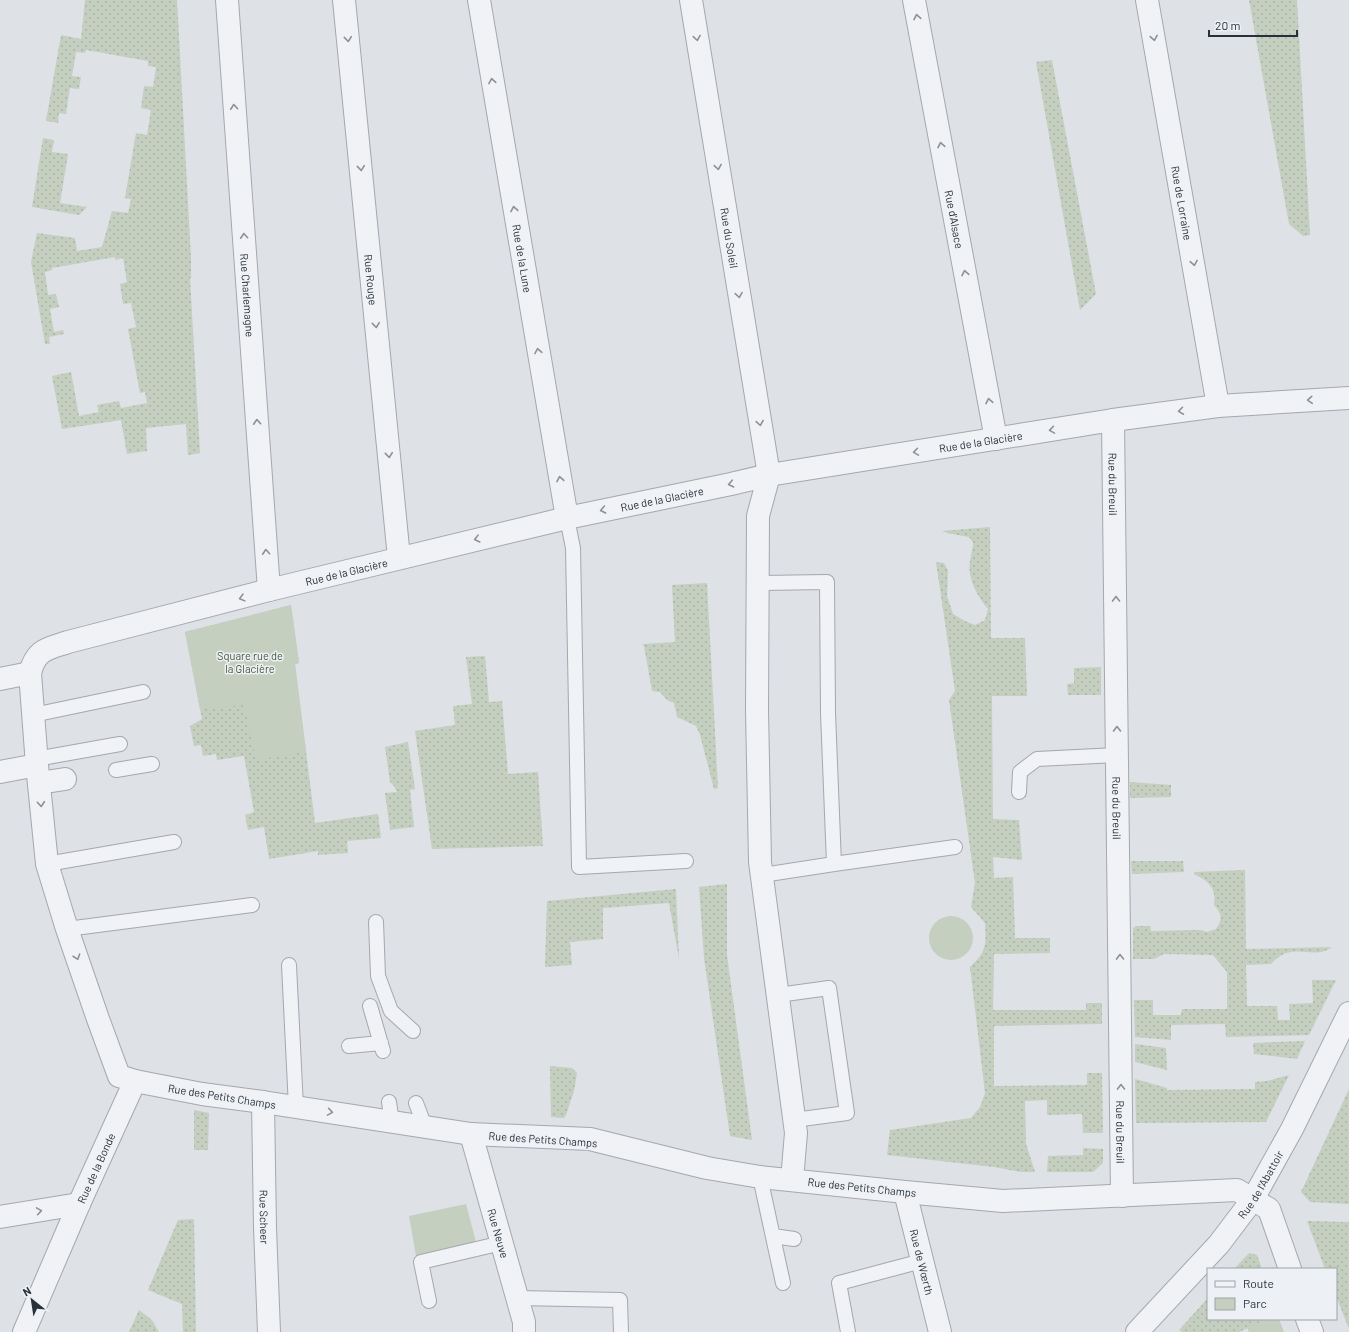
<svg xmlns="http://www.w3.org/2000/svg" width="1349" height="1332" font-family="Barlow,sans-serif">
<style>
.grass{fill:url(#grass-dots)}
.green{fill:#c4cfc0}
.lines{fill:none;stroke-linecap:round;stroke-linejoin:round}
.lane-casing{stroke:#a4a8af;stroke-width:16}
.street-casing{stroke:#a4a8af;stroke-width:24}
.lane{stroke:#f0f2f5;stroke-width:14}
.street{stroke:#f0f2f5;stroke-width:22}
.oneway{stroke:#8c9198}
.labels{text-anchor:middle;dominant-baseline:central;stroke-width:3;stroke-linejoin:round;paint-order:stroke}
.street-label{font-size:11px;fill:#28303b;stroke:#edf0f4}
.park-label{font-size:11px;fill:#3e5637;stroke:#edf0f4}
</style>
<defs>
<pattern id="grass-dots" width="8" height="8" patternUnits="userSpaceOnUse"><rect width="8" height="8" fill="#c4cfc0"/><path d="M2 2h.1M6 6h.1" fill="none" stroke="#a8b2a6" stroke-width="1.8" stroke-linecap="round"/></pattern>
</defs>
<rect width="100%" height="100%" fill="#dee1e6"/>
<path class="grass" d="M85 0H177L191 258V278H190L200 453 188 455 186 424 146 428 147 451 127 454 121 420 62 429 52 376 71 372 79 416 99 412 97 405 119 401 121 408 147 403 145 392 140 393 128 329 136 327 131 303 123 304 120 284 127 282 123 258 115 260V257L52 268V270L45 272 48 295 56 294 59 307 50 309 54 332 63 330 64 334 49 337 50 344H45L31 262 37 233 75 238 77 251 102 247 112 211 128 213 131 199 125 198 136 133 147 135 151 110 141 108 144 86 153 87 156 67 148 66V61L86 50 85 53 76 52 72 76 81 77 79 89 70 88 66 114 59 113 58 123 46 121 61 35 81 39Z
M1249 0H1297L1310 235 1303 236 1289 224Z
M1052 60 1096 294 1080 310 1036 62Z
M43 138 54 140 52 152 68 154 60 203 87 207 79 215 32 207Z
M990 527 991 638H1025L1027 696H992L993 819 1019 820 1022 860 993 857 994 878 1013 877 1015 938H1050V953L994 954 993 1010H1086V1003H1102V1024L994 1026V1086L1087 1085V1073H1102L1103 1133H1083L1082 1114 1047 1115V1100L1025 1101 1026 1144 1035 1172H1021L994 1167 887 1155 890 1130 971 1118 980 1107 985 1093 970 967C987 951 986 945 985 923L971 907 975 883 949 700 955 691 936 562 944 563 948 571 947 596 953 614 965 621 975 625 985 620 988 609C977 596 967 578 970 561 971 554 973 549 973 542L969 537 947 533 942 531Z
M707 583 718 788 714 789 700 735 696 726 677 717 674 703 667 700 660 692 652 691 644 646 642 644 675 642 672 585Z
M291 605 299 663 295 664 315 823 378 814 381 838 347 841 348 853 318 855V851L269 859 264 827 248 830 245 815 254 812 244 756 217 760 216 754 203 756 201 745 194 746 190 726 202 719 185 632Z
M485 656 489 702 502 701 508 774 538 772 543 846 432 849 415 731 455 725 453 706 472 704 466 657Z
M1101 667V695H1068L1067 684 1074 683V668Z
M408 742 415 789 410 790 414 827 390 830 385 793 397 792 394 786 390 782 385 747Z
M1130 782 1171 785V797L1130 798Z
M1131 861H1183L1184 872 1132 874Z
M1245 870 1246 949 1332 947C1312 962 1293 939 1271 964L1246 965 1247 1006H1277L1278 1020H1290L1289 1004 1313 1003 1312 980H1336L1309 1035 1226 1037 1225 1024 1171 1025V1040L1135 1037 1134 1000H1153V1015H1181L1182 1009H1227V972L1213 955 1164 954 1154 959H1133V928L1136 926H1150L1151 931 1200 930 1207 932 1216 929C1223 919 1222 914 1214 905 1217 890 1209 880 1195 875L1194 872Z
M727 884V955L752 1140 730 1136 704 958 699 887Z
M676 889 679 959 669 903 603 908V939L570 942 572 965 545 967 547 901Z
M1305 1041 1297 1059 1254 1054 1253 1043Z
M1135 1044 1166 1048 1167 1070 1135 1062Z
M550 1066 572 1068 577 1073 574 1091 566 1115 564 1118 551 1117Z
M1289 1075 1266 1122 1136 1123 1135 1079 1167 1088V1090L1255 1089V1082L1267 1081Z
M1349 1089V1204L1310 1202 1301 1192Z
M194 1110 209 1113 208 1150H194Z
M1083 1148 1103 1149V1163L1093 1172H1047L1048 1156 1083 1155Z
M194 1219 196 1332H183L182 1304 148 1290 178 1220Z
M1307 1221 1349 1222V1329L1336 1296V1269H1325Z
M1249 1253 1257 1255 1262 1269H1234Z
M1208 1298V1319H1268L1239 1332H1182L1179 1330Z
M139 1310 152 1320 159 1332H129Z"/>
<path class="green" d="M291 605 299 663 295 664 306 752 256 760 244 705 200 709 185 632Z
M929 938a22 22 0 1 1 44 0a22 22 0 1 1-44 0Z
M466 1204 477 1246 416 1256 409 1216Z
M1268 1319H1279L1284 1332H1249L1247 1328Z"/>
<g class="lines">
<g class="lane-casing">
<path id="lane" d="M567 518 573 548 579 867 686 861
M758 583 827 582 828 713 834 864 762 875
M33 715 143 692
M36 759 120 744
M116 770 152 764
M1019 792 1020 772 1037 759 1117 755
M47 864 174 842
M834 864 955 847
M376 922 378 976 391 1011 413 1031
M67 929 252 905
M289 965 296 1107
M778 995 829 988 847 1113 794 1120
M370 1006 383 1051
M349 1046 381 1043
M389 1102 392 1122
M416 1103 425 1127
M760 1177 783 1283
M773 1236 794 1239
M517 1298 620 1300 621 1332
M429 1301 421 1262 502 1243
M848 1332 839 1283 922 1261"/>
</g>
<g class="street-casing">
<g id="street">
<path id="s1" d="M227 0 269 590"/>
<path id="s2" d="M344 0 399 558"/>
<path id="s3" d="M479 0 567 518"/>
<path id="s4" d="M691 0 769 475 758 516 757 710 760 862 796 1133 792 1180"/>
<path id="s5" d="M914 0 996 439"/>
<path id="s6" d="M1147 0 1218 406"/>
<path id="s7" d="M1113 420 1122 1196"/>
<path d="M0 679 30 673"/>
<path d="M0 772 37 765"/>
<path d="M39 783 65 779"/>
<path id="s8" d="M263 1102 265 1228 269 1332"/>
<path id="s9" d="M471 1134 524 1322V1332"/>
<path id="s10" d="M905 1192 940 1332"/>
<path d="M0 1217 79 1204"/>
<path id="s11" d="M1290 1269 1269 1209 1237 1190 1003 1201 905 1192 760 1177 707 1168 590 1139 471 1134 263 1102 202 1094 135 1081 119 1076 98 1019 67 929 47 864 37 765 30 673C36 649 47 649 68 642L269 590 567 518 731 484 769 475 1113 420 1218 406 1349 398"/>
<path d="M1307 1319 1312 1332"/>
<path id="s12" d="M24 1332 79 1204 135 1081"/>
<path id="s13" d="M1137 1332 1219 1244 1253 1199 1292 1129 1349 1013"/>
</g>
</g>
<use href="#lane" class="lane"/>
<use href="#street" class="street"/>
</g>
<defs><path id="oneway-chevron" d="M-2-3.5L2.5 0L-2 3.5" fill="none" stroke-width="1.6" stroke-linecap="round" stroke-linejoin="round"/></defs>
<g class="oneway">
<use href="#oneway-chevron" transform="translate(917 17) rotate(-101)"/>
<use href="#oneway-chevron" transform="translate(697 38) rotate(81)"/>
<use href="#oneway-chevron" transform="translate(1154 38) rotate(80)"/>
<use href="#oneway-chevron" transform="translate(348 39) rotate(84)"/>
<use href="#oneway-chevron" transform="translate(492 81) rotate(-100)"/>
<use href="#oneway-chevron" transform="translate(234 107) rotate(-94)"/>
<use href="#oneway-chevron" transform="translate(941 145) rotate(-101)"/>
<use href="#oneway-chevron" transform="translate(718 167) rotate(81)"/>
<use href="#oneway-chevron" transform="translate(361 168) rotate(84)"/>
<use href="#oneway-chevron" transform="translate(514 209) rotate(-100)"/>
<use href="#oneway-chevron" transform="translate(244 236) rotate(-94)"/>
<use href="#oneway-chevron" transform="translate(1194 263) rotate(80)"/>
<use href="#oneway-chevron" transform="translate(965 273) rotate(-101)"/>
<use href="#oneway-chevron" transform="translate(739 295) rotate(81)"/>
<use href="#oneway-chevron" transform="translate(376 325) rotate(84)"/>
<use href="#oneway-chevron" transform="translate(538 351) rotate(-100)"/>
<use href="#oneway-chevron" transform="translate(1310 400) rotate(176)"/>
<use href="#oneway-chevron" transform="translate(989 401) rotate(-101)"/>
<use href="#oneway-chevron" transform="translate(1181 411) rotate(172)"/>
<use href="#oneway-chevron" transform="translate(257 422) rotate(-94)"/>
<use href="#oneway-chevron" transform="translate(760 423) rotate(81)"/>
<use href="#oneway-chevron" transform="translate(1052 430) rotate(171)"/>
<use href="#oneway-chevron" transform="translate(916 452) rotate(171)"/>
<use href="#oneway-chevron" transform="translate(389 455) rotate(84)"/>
<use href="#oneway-chevron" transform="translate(560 479) rotate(-100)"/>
<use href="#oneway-chevron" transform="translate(731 484) rotate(168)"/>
<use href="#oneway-chevron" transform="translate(603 510) rotate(169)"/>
<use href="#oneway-chevron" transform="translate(477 539) rotate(166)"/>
<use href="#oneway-chevron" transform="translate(266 552) rotate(-94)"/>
<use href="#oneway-chevron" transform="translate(242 598) rotate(165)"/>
<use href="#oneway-chevron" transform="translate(1116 599) rotate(-91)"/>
<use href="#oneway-chevron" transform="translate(1117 729) rotate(-91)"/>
<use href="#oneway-chevron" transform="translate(41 804) rotate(85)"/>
<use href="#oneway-chevron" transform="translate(77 957) rotate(71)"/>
<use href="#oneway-chevron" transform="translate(1120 957) rotate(-91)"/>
<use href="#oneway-chevron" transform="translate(1121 1087) rotate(-91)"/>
<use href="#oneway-chevron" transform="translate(330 1112) rotate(9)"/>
<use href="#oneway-chevron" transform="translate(39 1211) rotate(-9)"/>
</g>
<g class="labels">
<g class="street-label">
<text stroke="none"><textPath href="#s6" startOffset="206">Rue de Lorraine</textPath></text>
<text stroke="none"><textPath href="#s5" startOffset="223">Rue d'Alsace</textPath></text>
<text stroke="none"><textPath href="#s4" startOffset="241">Rue du Soleil</textPath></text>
<text stroke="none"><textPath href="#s3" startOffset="262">Rue de la Lune</textPath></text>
<text stroke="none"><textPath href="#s2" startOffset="281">Rue Rouge</textPath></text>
<text stroke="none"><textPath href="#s1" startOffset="296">Rue Charlemagne</textPath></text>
<text stroke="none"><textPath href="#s11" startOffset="2633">Rue de la Glacière</textPath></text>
<text stroke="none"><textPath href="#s7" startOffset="64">Rue du Breuil</textPath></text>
<text stroke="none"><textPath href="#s11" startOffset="2309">Rue de la Glacière</textPath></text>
<text stroke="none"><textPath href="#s11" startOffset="1985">Rue de la Glacière</textPath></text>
<text stroke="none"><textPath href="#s7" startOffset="388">Rue du Breuil</textPath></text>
<text transform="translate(222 1096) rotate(9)">Rue des Petits Champs</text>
<text stroke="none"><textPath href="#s7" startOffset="712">Rue du Breuil</textPath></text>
<text transform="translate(543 1139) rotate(4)">Rue des Petits Champs</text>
<text stroke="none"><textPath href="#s12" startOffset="179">Rue de la Bonde</textPath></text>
<text stroke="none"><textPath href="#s13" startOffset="193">Rue de l'Abattoir</textPath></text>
<text transform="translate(862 1187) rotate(6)">Rue des Petits Champs</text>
<text stroke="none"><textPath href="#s8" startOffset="115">Rue Scheer</textPath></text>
<text stroke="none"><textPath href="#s9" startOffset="103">Rue Neuve</textPath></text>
<text stroke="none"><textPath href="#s10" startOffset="72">Rue de Wœrth</textPath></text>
</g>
<g class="park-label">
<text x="250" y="655">Square rue de<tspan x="250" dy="13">la Glacière</tspan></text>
</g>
</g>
<rect x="1207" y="1268" width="130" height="52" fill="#edf0f4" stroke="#9ea3aa"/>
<rect x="1215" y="1281" width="20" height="6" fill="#f0f2f5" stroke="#9ea3aa"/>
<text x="1243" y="1288" font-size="12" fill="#28303b">Route</text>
<rect x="1215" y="1298" width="20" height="12" fill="#c4cfc0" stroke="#9ea3aa"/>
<text x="1243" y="1308" font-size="12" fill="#28303b">Parc</text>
<g transform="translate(32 1300) rotate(330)" stroke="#edf0f4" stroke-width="3" paint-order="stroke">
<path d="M0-3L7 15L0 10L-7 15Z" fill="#28303b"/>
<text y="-6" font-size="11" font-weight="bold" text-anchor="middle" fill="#28303b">N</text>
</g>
<path d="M1209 30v6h88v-6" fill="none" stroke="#28303b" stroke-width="2"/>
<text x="1215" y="30" font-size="12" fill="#28303b" stroke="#edf0f4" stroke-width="3" paint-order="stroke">20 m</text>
</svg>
